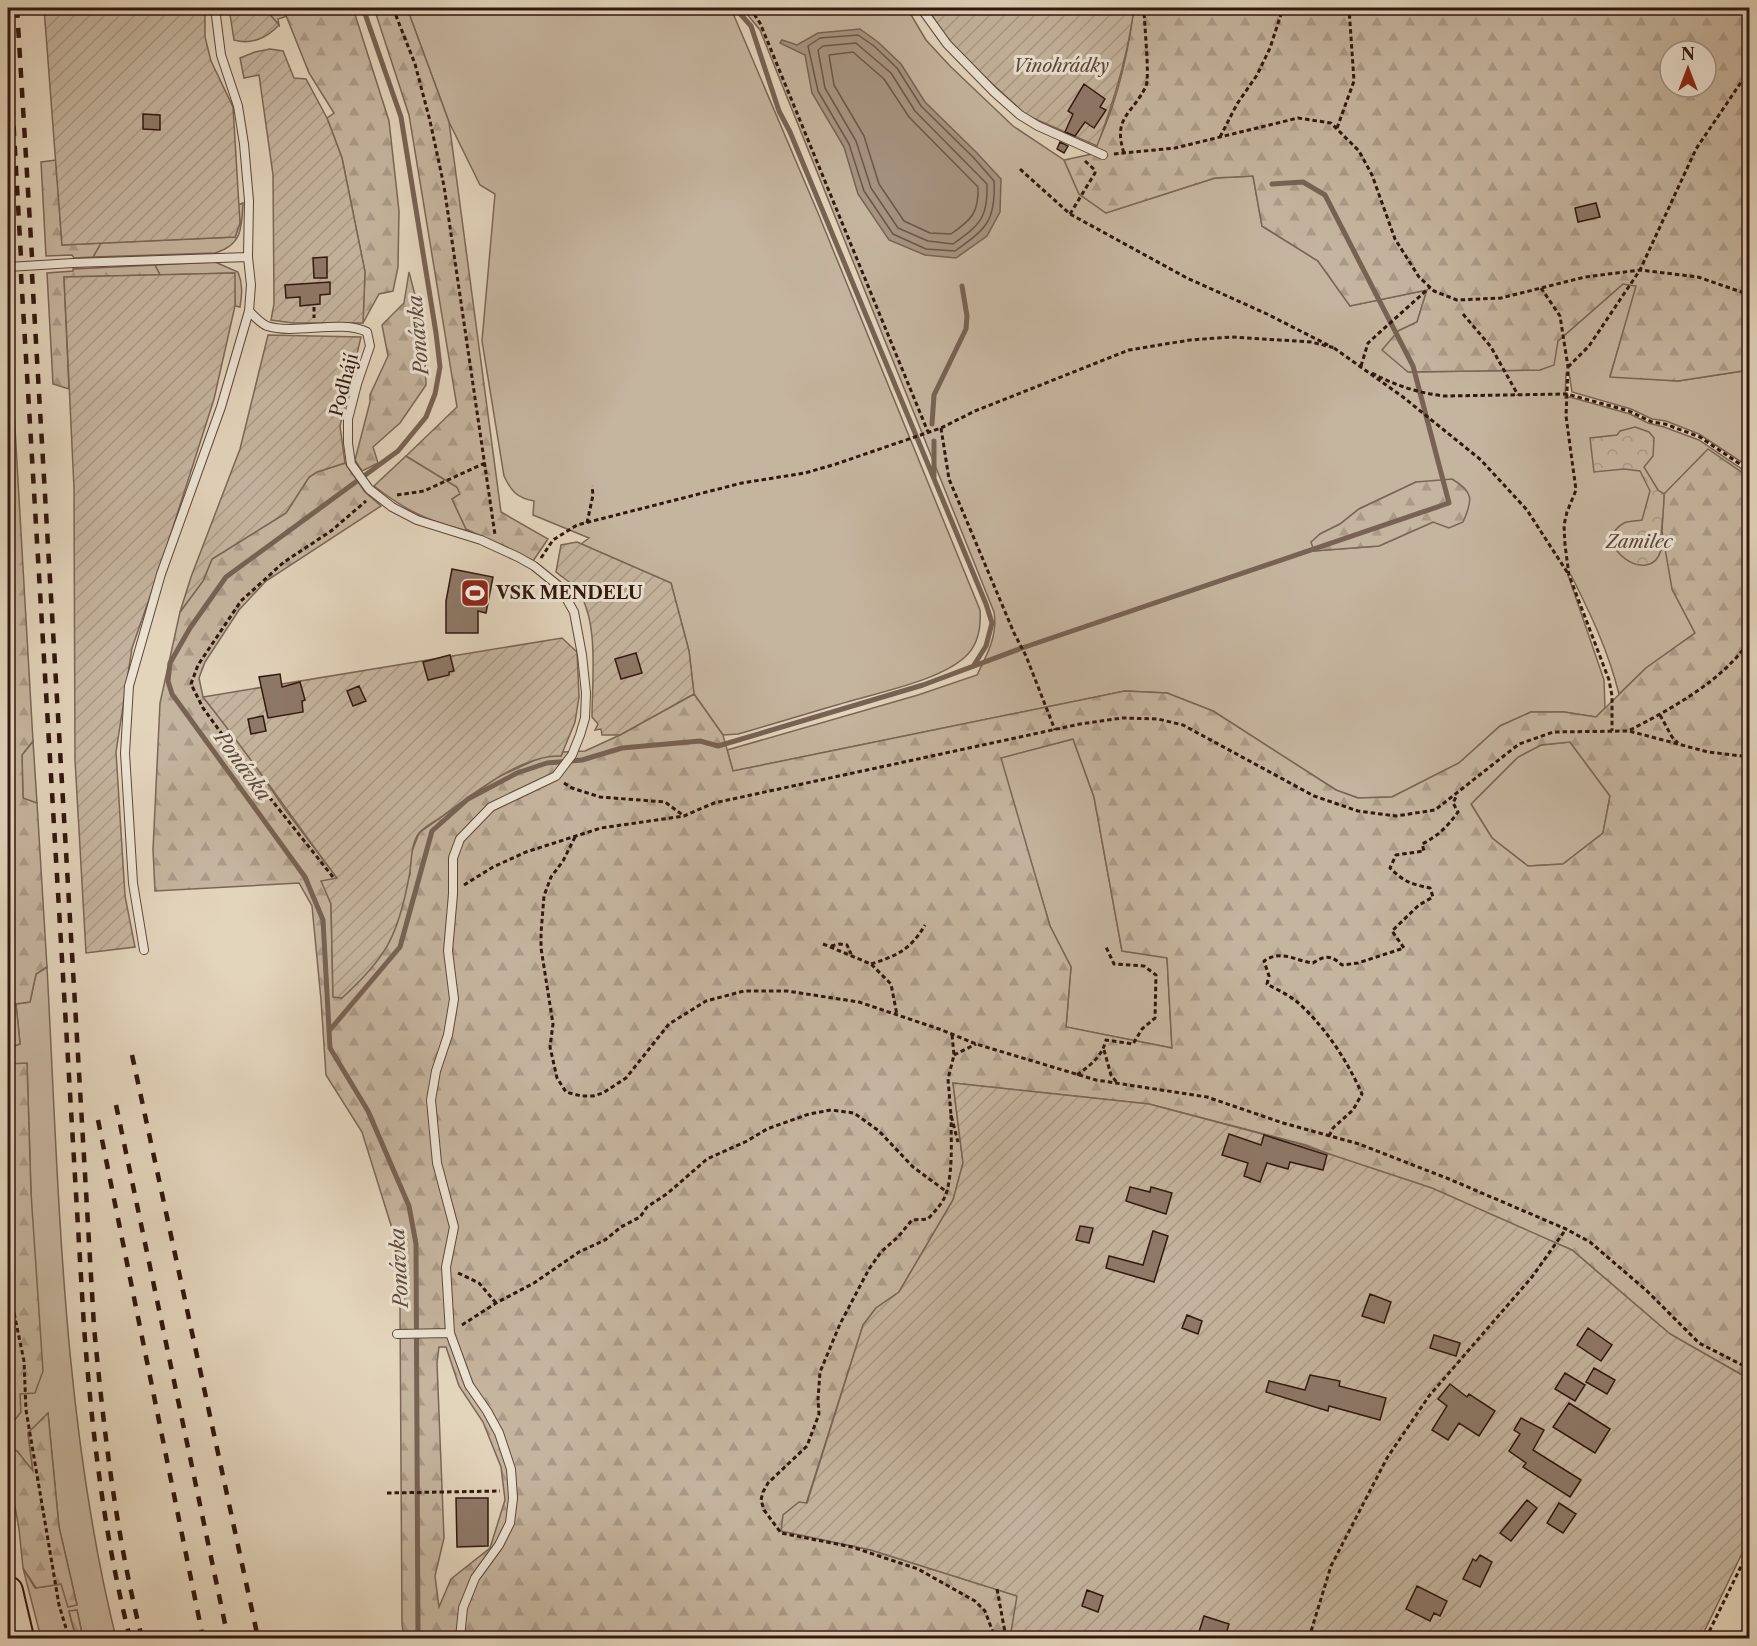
<svg xmlns="http://www.w3.org/2000/svg" width="1757" height="1646" font-family="'Libre Caslon Text',serif">
<style>
.grass{fill:#c5b49e;stroke:#7b6656;stroke-width:1.5;fill-rule:evenodd}
.forest{fill:url(#forest-firs);stroke:#7b6656;stroke-width:1.5;fill-rule:evenodd}
.park{fill:url(#park-crowns);stroke:#7b6656;stroke-width:1.5}
.garden{fill:url(#garden-furrows);stroke:#7b6656;stroke-width:1.5}
.water{fill:#a69481;stroke:#776253;stroke-width:1.5}
.lines{fill:none;stroke-linecap:round;stroke-linejoin:round}
.shore{stroke:#6c5648;stroke-width:1.5}
.stream{stroke:#776253;stroke-width:5}
.building{fill:#8e7968;stroke:#31170e;stroke-width:1.5}
.lane-casing{stroke:#5e463a;stroke-width:10}
.highway-casing{stroke:#31170e;stroke-width:32}
.path{stroke:#31170e;stroke-width:3;stroke-dasharray:4.5 3;stroke-linecap:butt}
.lane{stroke:#ede3d3;stroke-width:8}
.highway{stroke:#e3d4bc;stroke-width:28}
.rail{stroke:#31170e;stroke-width:4.5;stroke-dasharray:10 10;stroke-linecap:butt}
.lane-bridge-casing{stroke:#5e463a;stroke-width:10;stroke-linecap:butt}
.lane-bridge{stroke:#ede3d3;stroke-width:8}
.labels{text-anchor:middle;dominant-baseline:central;stroke-width:6;stroke-linejoin:round;paint-order:stroke}
.park-label{font-size:18px;font-style:italic;fill:#5d4639;stroke:#ede3d3}
.street-label{font-size:18px;fill:#31170e;stroke:#ede3d3}
.poi-label{font-size:18px;font-weight:bold;fill:#31170e;stroke:#ede3d3;text-anchor:start}
.water-label{font-size:20px;font-style:italic;fill:#60493c;stroke:#ede3d3}
</style>
<defs>
<pattern id="forest-firs" width="22" height="20" patternUnits="userSpaceOnUse" patternTransform="scale(1.5)"><rect width="22" height="20" fill="#c5b49e"/><path d="M5 1l3.5 6h-7zM16 11l3.5 6h-7z" fill="#aa9a87"/></pattern>
<pattern id="park-crowns" width="20" height="18" patternUnits="userSpaceOnUse" patternTransform="scale(1.5)"><rect width="20" height="18" fill="#c5b49e"/><path d="M2 6a3 3 0 1 1 6 0M12 15a3 3 0 1 1 6 0" fill="none" stroke="#aa9a87"/></pattern>
<pattern id="garden-furrows" width="10" height="10" patternUnits="userSpaceOnUse" patternTransform="scale(1.5)"><rect width="10" height="10" fill="#c5b49e"/><path d="M-1 1l2-2M0 10L10 0M9 11l2-2" fill="none" stroke="#aa9a87"/></pattern>
</defs>
<rect width="100%" height="100%" fill="#e3d4bc"/>
<filter id="stains"><feTurbulence type="fractalNoise" baseFrequency=".00333" numOctaves="4"/><feColorMatrix values="0 0 0 0 .2 0 0 0 0 .09 0 0 0 0 .02 0 0 0 .5 -.17"/></filter>
<radialGradient id="worn" r=".72"><stop offset=".6" stop-color="#630" stop-opacity="0"/><stop offset="1" stop-color="#630" stop-opacity=".3"/></radialGradient>
<path class="grass" d="M264 8H283L287 16 278 19 279 25Z
M407 8H728L732 11 818 213 980 610C981 625 979 642 968 654 946 678 886 691 854 700 815 711 777 723 738 734L723 735 694 694 689 651 671 583 581 544 589 538 533 515 534 501C517 498 511 491 504 476L482 341 495 194 480 185 449 122Z
M742 8H907L926 40 950 66 1013 126 1064 160 1079 194 1106 213 1215 178 1253 176 1262 226 1318 261 1350 306 1427 290 1417 322 1398 331 1408 372 1540 370 1558 341 1623 284 1637 286 1610 376 1678 381 1749 370V467L1699 434 1666 421 1652 419 1631 409 1572 392 1569 373H1566L1565 398 1570 397 1630 414 1648 423 1664 427 1699 440 1749 474V478L1708 450 1672 589 1695 633 1646 668 1619 694C1608 650 1591 615 1571 575H1568L1604 680 1605 708 1596 717 1564 712H1531L1500 726 1459 763 1392 797 1358 798 1336 790 1213 711 1167 693 1125 691 733 771 727 750 918 695 977 675C987 655 998 635 994 612L760 30ZM1416 482 1433 522 1379 546 1314 551 1320 534 1340 524 1359 509Z
M243 203C242 228 242 245 215 253L93 257 101 243 235 237 240 223 238 205Z
M215 262 238 272C243 284 242 294 240 307L235 306 234 273 160 275 155 265Z
M406 456 457 487 460 494 452 499 466 529 476 533C433 523 410 514 374 486Z
M1073 739 1094 797 1122 951 1167 957 1172 1048 1066 1027 1071 967 1050 926 1000 758Z
M33 741 37 803 23 799 22 755Z
M1570 742 1610 796 1603 833 1563 864 1528 866 1492 838 1471 804 1518 757 1541 745Z
M47 967C59 1191 62 1419 116 1638H83L77 1610 69 1612 76 1638H41L23 1568 35 1588 61 1584 77 1605 59 1527 48 1414 28 1433 33 1473 17 1451 8 1448V1424L10 1425 20 1393 31 1193 27 1064H8V1048L20 1044 16 1004 30 1002 36 974Z"/>
<path class="forest" d="M283 8H353L389 121 399 211 398 267 393 291 379 294 363 323 365 272 342 158 327 118 334 113 309 73Z
M374 8H407L449 122 501 512 548 539 533 561 466 529 452 499 460 494 457 487 406 456 457 407 409 115Z
M1134 8H1749V370L1678 381 1610 377 1636 286 1623 284 1558 341 1554 365 1540 370 1408 372 1382 350 1398 331 1417 322 1427 290 1350 306 1318 261 1262 226 1253 176 1215 178 1106 213 1079 194 1064 160 1092 154C1115 111 1128 55 1134 8ZM1670 51H1706V87H1670Z
M56 160 62 245 101 243 93 257 74 258 72 255 46 256 41 162Z
M155 265 160 275 64 277 69 389 53 384 47 273 73 271V269Z
M409 272 424 329 426 385 400 423 373 447 378 463 362 471 355 460 370 402V395L388 356 382 325 404 303Z
M8 307 33 741 22 755 23 798 37 803 47 967 36 974 30 1002 16 1004 20 1044 8 1048Z
M1708 449 1750 478 1749 1379 1670 1334 1572 1250 1306 1145 1149 1104 953 1083 963 1163 953 1200 899 1292 876 1308 863 1325 806 1504 781 1531 871 1550 1018 1596 1010 1638H404L402 1625 400 1308 395 1238 362 1132 326 1075 321 1000 312 906 299 883 155 891 153 850 160 703 180 612 203 581 212 559 286 513 309 477 317 472 345 463 365 492 381 506 266 581 239 610 205 662 199 678 203 697 240 743 284 808 338 879 322 881 331 904 333 996 342 998 410 875 411 854 419 833 498 777 546 755 561 756 563 752 585 751 620 735 694 694 723 735 733 771 1125 691 1167 693 1213 711 1336 790 1358 798 1392 797 1459 763 1500 726 1531 712H1564L1596 717 1646 668 1695 633 1672 589 1662 531 1664 494ZM1073 739 1094 797 1122 951 1167 958 1172 1048 1066 1027 1071 967 1050 926 1001 758ZM1570 742 1610 796 1603 833 1563 864 1528 866 1492 838 1471 804 1518 757 1541 745ZM439 1347H446L459 1386 483 1422 501 1467 505 1500 490 1548 451 1579 439 1607 435 1576 444 1538 437 1363Z
M1452 479C1474 492 1473 500 1463 522L1449 528 1433 522 1379 546 1314 551 1311 542 1320 534 1340 524 1359 509 1416 482Z
M27 1063 31 1193 43 1371 35 1393 20 1394 21 1412 10 1426 8 1424V1064Z
M48 1413 59 1527 77 1605 68 1607 61 1584 36 1588 23 1568 19 1529 8 1468V1448L17 1451 33 1471 28 1433Z
M77 1610 83 1638H76L69 1611Z"/>
<path class="park" d="M1635 427 1649 432 1654 438 1653 456 1644 467 1658 490 1664 494C1664 508 1662 523 1661 536 1661 540 1662 545 1661 550 1650 589 1588 543 1624 523 1629 521 1637 521 1642 520L1650 491 1640 471 1624 469 1594 472 1590 438 1617 435 1620 431Z"/>
<path class="garden" d="M44 8H205V37L211 61 233 107 240 223 235 237 62 245Z
M229 8H264L279 25C267 38 251 45 234 40Z
M928 8H1134C1128 55 1114 101 1097 146L1026 115 958 52 940 29Z
M270 49 283 51 294 78 306 79 327 118 342 158 365 272 363 323H293L271 320 274 304 273 175 259 75 244 78 240 58 255 52Z
M235 273V306L214 399 160 568 132 648 116 752 125 896 135 947 86 953 75 760 74 488 64 277Z
M268 335 361 337 340 426 345 463 317 472 309 477 286 513 212 559 203 581 180 612 191 577 240 449Z
M577 542 671 583 689 651 694 694 620 735H602L601 729 595 730 598 724 592 717C592 680 600 616 575 587 570 582 562 577 556 572L561 545Z
M562 638 577 652 579 697 575 722 561 756C523 754 476 792 445 814 438 820 425 826 419 833 410 845 412 863 409 877 398 936 386 958 342 998L333 997 331 904 321 881 337 878C292 818 250 756 203 697Z
M953 1083 1149 1104 1296 1143 1432 1188 1572 1250 1670 1334 1749 1379V1539L1701 1638H1010L1017 1596 871 1550 781 1531 783 1515 799 1502 807 1503 863 1325 876 1308 899 1292 953 1200 963 1163Z"/>
<path class="water" d="M860 29 878 42 901 64 925 102 977 153 1001 179 1000 212 987 236 956 258 925 255 889 240 858 194 844 147 812 93 805 55 780 43 782 40 797 45 818 33Z"/>
<g class="lines">
<path class="shore" d="M858 35 874 46 897 68 921 106 973 157 994 181C996 221 986 229 955 251L926 249 893 234 864 191 849 144 818 91 808 46 820 38Z
M856 43 891 73 915 111 987 184C988 218 980 225 953 244L928 241 898 228 871 188 856 141 825 88 818 50 823 46Z
M853 52 884 79 909 117 978 187C979 213 971 220 951 234L930 233 904 221 879 184 864 136 834 85 829 55Z"/>
<path class="stream" d="M363 8 401 117 436 333 440 367 435 394 426 417 398 451 226 577 190 628 170 663 168 681 172 694 305 877 323 920 330 1048 368 1111 409 1206 416 1244 418 1638
M735 8 751 26 779 111 790 132 986 604 992 623 986 646 974 665
M932 424 934 395 966 329 967 316 962 286
M934 441V478
M329 1031 400 947 432 831 468 799 517 773 547 763 582 760 622 748 700 741 718 746 923 685 1022 648 1449 503 1413 366 1325 195 1303 182 1272 184"/>
</g>
<path class="building" d="M1084 84 1105 99 1100 107 1106 110 1094 128 1085 122 1075 136 1065 132 1073 114 1068 111Z
M143 114 160 115V130L143 129Z
M1060 142 1068 146 1064 153 1057 149Z
M1596 203 1600 217 1578 222 1575 208Z
M327 257V278H314L313 258Z
M330 282V294L320 295V304L300 306V297L286 298 285 285Z
M452 569 493 577 486 613 478 611V633H446V601Z
M636 653 642 673 621 679 615 659Z
M450 655 454 671 449 672V675L428 680 423 662Z
M280 674 282 687 300 682 305 700 302 701 303 712 268 718 259 677Z
M359 686 366 701 353 706 347 691Z
M263 716 266 731 251 734 248 719Z
M1229 1134 1261 1145 1264 1135 1327 1155 1323 1170 1290 1162 1288 1169 1267 1163 1260 1182 1244 1176 1248 1163 1222 1155Z
M1130 1187 1150 1192 1151 1187 1172 1193 1166 1214 1126 1201Z
M1080 1226 1093 1228 1089 1243 1076 1240Z
M1153 1231 1168 1236 1154 1282 1106 1268 1109 1256 1143 1265Z
M1370 1294 1391 1302 1384 1323 1362 1316Z
M1187 1315 1202 1321 1198 1334 1182 1328Z
M1588 1328 1612 1345 1601 1361 1577 1345Z
M1434 1335 1460 1343 1456 1356 1430 1348Z
M1594 1368 1615 1380 1607 1394 1586 1382Z
M1565 1373 1585 1385 1575 1401 1555 1389Z
M1310 1375 1340 1381 1339 1386 1386 1398 1380 1420 1329 1406 1328 1411 1266 1392 1269 1381 1305 1390Z
M1450 1384 1467 1397 1469 1394 1495 1411 1479 1436 1459 1423 1448 1440 1432 1430 1447 1406 1438 1399Z
M1569 1403 1610 1429 1595 1453 1553 1427Z
M1521 1418 1544 1430 1533 1450 1581 1480 1570 1497 1523 1467 1526 1463 1509 1451 1520 1434 1514 1430Z
M456 1498H488V1546L457 1547Z
M1527 1500 1537 1508 1511 1541 1500 1533Z
M1559 1503 1576 1514 1563 1533 1547 1523Z
M1480 1555 1492 1562 1480 1587 1463 1579 1473 1559 1476 1561Z
M1417 1586 1447 1601 1440 1616 1434 1613 1430 1621 1406 1609Z
M1087 1590 1103 1596 1098 1612 1082 1606Z
M1204 1616 1229 1624 1225 1638H1197Z"/>
<g class="lines">
<g class="lane-casing">
<path id="lane" d="M921 8 947 44 994 92 1020 115 1038 126 1103 155
M73 263 248 257
M249 311C254 316 260 323 267 326 295 335 342 319 367 332L370 346 357 384 348 419V443L351 464 369 489 392 507 417 520 481 540 518 557 534 566 560 587 574 612 582 655 586 693 585 718 580 735 572 755 556 776 491 807 460 839 453 858V894L448 951 454 999 448 1035 436 1071 431 1100 437 1163 454 1227 446 1267 450 1333 469 1385 487 1411 499 1433 511 1469 513 1498 510 1523 499 1545 475 1578 463 1608 460 1638
M144 950 133 883 125 753 129 686 161 574 221 407 249 311 251 285 248 257 249 201 244 144 238 106 221 55 215 8
M397 1334 450 1333"/>
</g>
<g class="highway-casing">
<path id="highway" d="M8 1591 19 1638"/>
</g>
<path class="path" d="M393 8 415 64 430 121 444 186 495 535
M750 8 760 23 928 432
M1337 128 1354 81 1349 8
M1220 137 1237 104 1257 75 1270 48 1283 8
M1124 153C1112 117 1133 114 1146 86 1150 77 1144 23 1144 8
M1114 154 1175 148 1298 118 1331 123 1359 151 1372 175 1395 239 1419 277 1434 291 1457 300 1501 298 1585 277 1640 270 1698 277 1750 295
M1020 169 1070 214 1187 278 1267 314 1328 345
M1070 214 1095 173V170L1085 161
M1541 288 1560 316 1568 367 1566 416 1576 490 1567 512 1564 525 1565 545 1569 575 1609 680 1612 696V731
M314 307V318
M1463 314 1491 347 1518 395
M1334 348 1403 397 1481 460 1527 510 1569 575
M1361 366 1368 343 1430 287
M1568 367 1589 346 1640 270 1696 149 1750 69
M1372 373C1394 385 1418 393 1444 396L1567 394 1629 411 1652 422 1665 424 1700 437 1750 471
M941 428 949 479 1014 633 1026 656 1055 730
M397 495 424 491 485 463
M587 523 593 495 592 486
M541 558 553 540 577 525 742 483 805 473 836 464 941 428 975 411 1129 350 1190 340 1232 337 1311 342 1335 348
M1660 715 1672 737 1678 743
M1630 730C1671 709 1724 680 1750 640
M564 783 572 788 600 797 665 802 684 816
M575 837 563 861 551 877 544 896 541 933V948L553 1024 550 1047 557 1078 566 1092 581 1096H593L603 1093 626 1078 669 1024 706 1001 744 991H787L859 1002 942 1030 976 1044 1096 1080 1207 1097 1283 1123 1359 1144 1449 1179 1566 1229 1590 1242 1647 1291 1699 1343 1750 1369
M333 877 254 778 203 708 191 684 198 665 241 601 284 562 331 531 366 501
M464 885 493 867 526 852 601 828 684 816 714 803 1080 724 1122 718 1158 719 1183 725 1314 796 1358 811 1396 816 1435 810 1519 744 1553 732 1629 731 1708 752 1750 757
M823 944 871 964 891 984 897 1015
M831 946 840 944 847 945 851 954
M871 964C897 956 911 949 925 925
M952 1035 954 1055 948 1079 951 1115 958 1142
M1104 1050 1111 1075 1118 1084
M954 1055 976 1044
M1077 1075C1091 1065 1102 1056 1106 1040L1133 1044 1142 1029 1155 1018 1156 975 1144 966 1114 964 1106 947
M951 1115C951 1139 953 1167 947 1191 944 1202 936 1210 928 1219L912 1220 898 1237 881 1252 869 1269 840 1324 820 1372 818 1399 819 1414 807 1446 768 1483 763 1492 761 1500 764 1510 781 1533 852 1547 918 1569 975 1601 985 1611 995 1638
M1329 1136 1333 1128 1353 1110 1362 1094C1347 1060 1324 1025 1296 1001 1287 994 1276 989 1267 984L1269 976 1264 961C1282 949 1295 961 1313 963 1325 955 1331 955 1342 965L1358 963 1404 948 1392 931 1419 905 1433 897 1430 888C1411 884 1404 882 1390 868L1396 855 1424 851 1422 844C1438 836 1448 826 1458 812L1453 803 1457 795
M458 1273 479 1283 496 1303
M8 1284 24 1361 26 1410 59 1605 69 1638
M462 1325 496 1303 534 1283 579 1252 605 1240 621 1227 640 1217 647 1207 668 1193 707 1159 747 1141 767 1129 809 1114 831 1110 854 1113 879 1131 913 1167 947 1192
M387 1493 500 1491
M997 1589 1006 1638
M1309 1638 1331 1566 1387 1458 1429 1396 1532 1277 1566 1229
M1706 1638 1750 1548"/>
<use href="#lane" class="lane"/>
<use href="#highway" class="highway"/>
<path class="rail" d="M17 8 32 257
M8 26 21 258
M21 274 84 1327C92 1432 104 1536 130 1638
M32 274 94 1327C104 1432 116 1536 142 1638
M132 1055 258 1638
M116 1105 228 1638
M98 1120 203 1638"/>
<g class="lane-bridge-casing">
<path id="lane-bridge" d="M8 267 73 263"/>
</g>
<use href="#lane-bridge" class="lane-bridge"/>
</g>
<defs>
<g id="stadium-square" transform="scale(1.5)"><rect x="-9" y="-9" width="18" height="18" rx="4" fill="#8f2418" stroke="#ede3d3"/><path d="M0-5a6.5 5 0 1 0 0 10a6.5 5 0 1 0 0-10ZM-3.5-1.8h7v3.6h-7Z" fill="#fff"/></g>
</defs>
<g fill-rule="evenodd">
<use href="#stadium-square" x="475" y="593"/>
</g>
<g class="labels">
<g class="park-label">
<text x="1061" y="66">Vinohrádky</text>
<text x="1639" y="542">Zamilec</text>
</g>
<g class="street-label">
<text transform="translate(344 385) rotate(-75)">Podhájí</text>
</g>
<g class="poi-label">
<text x="496" y="593">VSK MENDELU</text>
</g>
<g class="water-label">
<text transform="translate(418 335) rotate(-95)">Ponávka</text>
<text transform="translate(243 766) rotate(54)">Ponávka</text>
<text transform="translate(399 1268) rotate(-93)">Ponávka</text>
</g>
</g>
<rect width="1757" height="1646" fill="none" stroke="#e3d4bc" stroke-width="30"/>
<rect x="9" y="9" width="1739" height="1628" fill="none" stroke="#31170e" stroke-width="3"/>
<rect x="15" y="15" width="1727" height="1616" fill="none" stroke="#31170e" stroke-width="1.5"/>
<g transform="translate(1688 69)"><circle r="28" fill="#ede3d3" stroke="#a29184" stroke-width="1.5"/>
<path d="M0-4.5L10 22L0 15L-10 22Z" fill="#8f2418"/>
<text y="-9" font-size="16" font-weight="bold" text-anchor="middle" fill="#31170e">N</text>
</g>
<rect width="100%" height="100%" filter="url(#stains)"/>
<rect width="100%" height="100%" fill="url(#worn)"/>
</svg>
